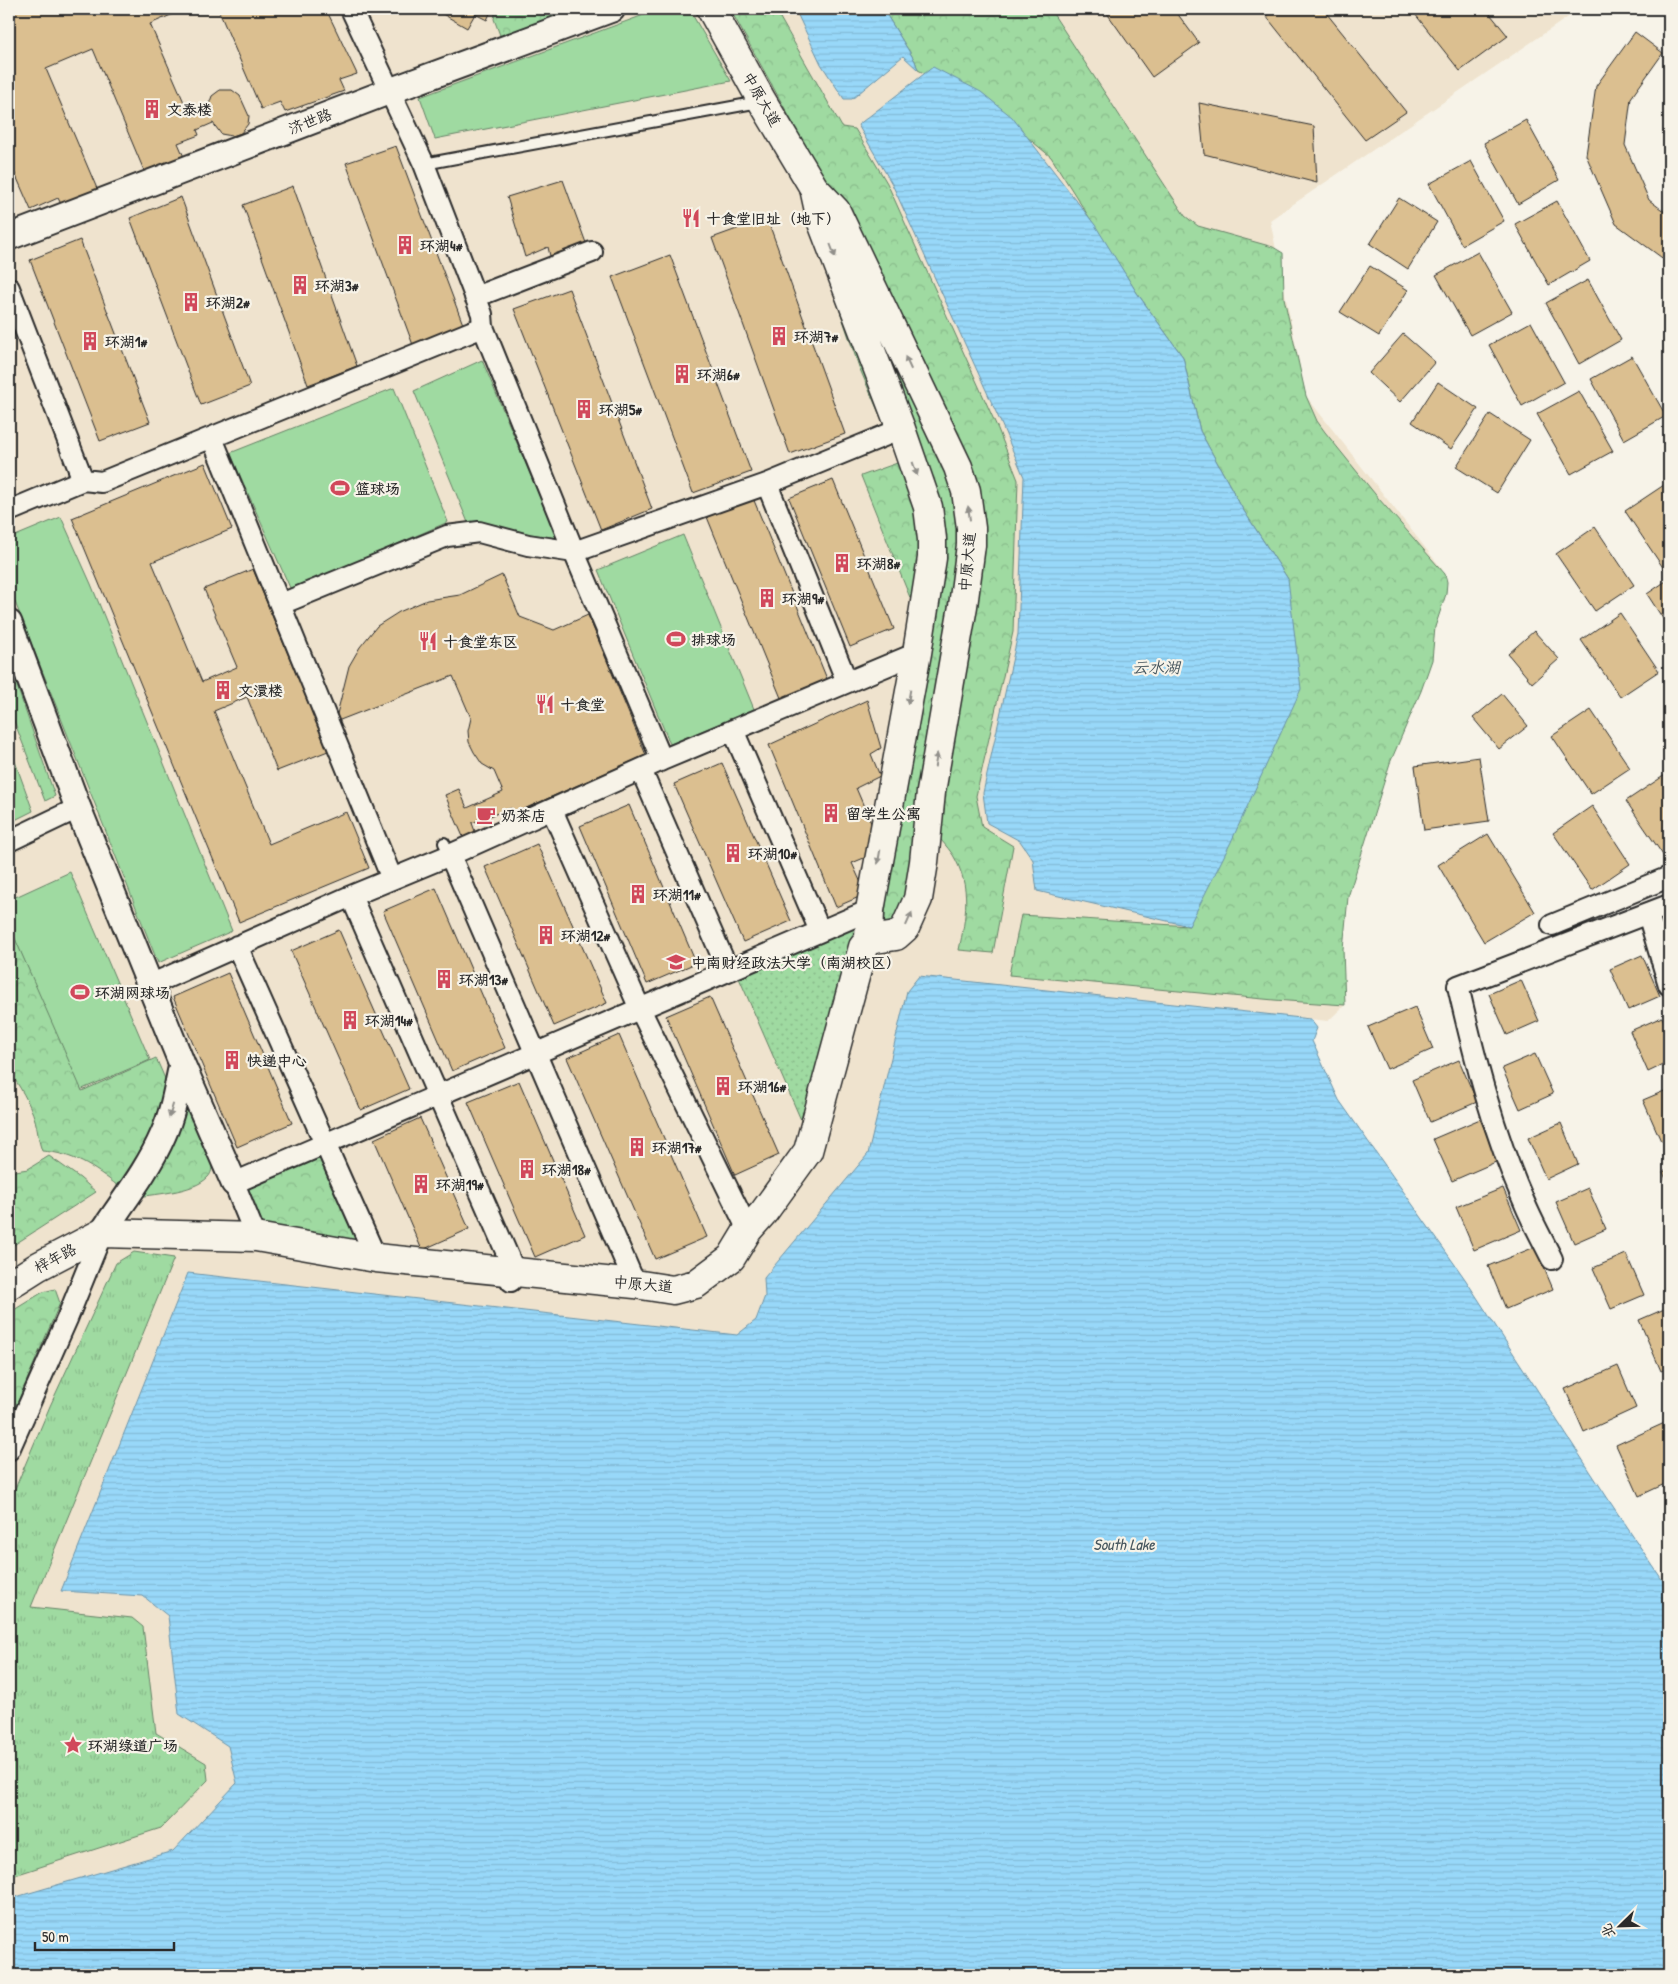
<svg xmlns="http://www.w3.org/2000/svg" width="1678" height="1984" font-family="'Patrick Hand','LXGW WenKai TC',sans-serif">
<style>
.built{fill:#efe3ce}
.grass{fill:#9fdaa1;stroke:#658266}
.forest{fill:url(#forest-crowns);stroke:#658266}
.park{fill:url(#park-tufts);stroke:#658266}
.garden{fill:url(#garden-dots);stroke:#658266}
.water{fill:url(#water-rules);stroke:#6c93a7}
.building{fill:#dbbf90;stroke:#2b2b2b}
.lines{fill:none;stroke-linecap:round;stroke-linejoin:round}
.service-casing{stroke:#2b2b2b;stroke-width:14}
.minor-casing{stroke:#2b2b2b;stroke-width:24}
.tertiary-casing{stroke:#2b2b2b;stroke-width:29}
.secondary-casing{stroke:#2b2b2b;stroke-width:31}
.service{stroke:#f7f3e8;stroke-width:10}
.minor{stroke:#f7f3e8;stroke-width:20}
.tertiary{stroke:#f7f3e8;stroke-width:25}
.secondary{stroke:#f7f3e8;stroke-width:28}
.oneway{fill:#918f8a}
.labels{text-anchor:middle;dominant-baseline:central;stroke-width:4.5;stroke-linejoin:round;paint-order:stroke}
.street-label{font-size:15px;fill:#2b2b2b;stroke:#f7f3e8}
.poi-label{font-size:15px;font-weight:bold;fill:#2b2b2b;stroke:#f7f3e8;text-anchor:start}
.water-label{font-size:16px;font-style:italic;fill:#46565e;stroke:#f7f3e8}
</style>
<defs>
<pattern id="forest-crowns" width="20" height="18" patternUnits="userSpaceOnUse" patternTransform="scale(1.25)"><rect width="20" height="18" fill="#9fdaa1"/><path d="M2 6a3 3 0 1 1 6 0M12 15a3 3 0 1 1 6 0" fill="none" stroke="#89bb8b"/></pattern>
<pattern id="park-tufts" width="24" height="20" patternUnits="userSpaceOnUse" patternTransform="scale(1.25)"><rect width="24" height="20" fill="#9fdaa1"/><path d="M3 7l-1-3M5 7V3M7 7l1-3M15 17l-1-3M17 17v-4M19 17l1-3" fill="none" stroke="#89bb8b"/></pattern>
<pattern id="garden-dots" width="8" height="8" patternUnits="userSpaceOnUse" patternTransform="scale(1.25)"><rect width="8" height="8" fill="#9fdaa1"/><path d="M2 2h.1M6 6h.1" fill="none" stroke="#89bb8b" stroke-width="1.8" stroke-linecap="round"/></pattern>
<pattern id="water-rules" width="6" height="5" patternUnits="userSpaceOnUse" patternTransform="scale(1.25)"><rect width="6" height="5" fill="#98d8f9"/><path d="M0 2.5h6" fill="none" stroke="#83bad6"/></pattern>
</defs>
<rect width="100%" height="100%" fill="#f7f3e8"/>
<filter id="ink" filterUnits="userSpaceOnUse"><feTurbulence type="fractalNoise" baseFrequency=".02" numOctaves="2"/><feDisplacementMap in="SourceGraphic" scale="10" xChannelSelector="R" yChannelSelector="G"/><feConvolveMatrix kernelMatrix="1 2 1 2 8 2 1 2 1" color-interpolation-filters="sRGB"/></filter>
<g filter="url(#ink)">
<path class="built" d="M9 9H1580L1270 220 1306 396 1442 569 1432 660 1421 691 1390 763 1348 897 1343 949 1345 1005 1328 1021 919 976 907 992 868 1154 764 1278 765 1296 756 1320 737 1335 188 1273 61 1591 143 1596 168 1616 179 1714 228 1746 237 1784 173 1851 9 1903Z"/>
<path class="grass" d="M660 9H689L731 81 435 139 420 97Z
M482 360 557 538 469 525 414 391Z
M394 388 448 522 291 590 230 453Z
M61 517 91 584 232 931 158 963 9 587V540L13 537Z
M683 535 754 709 670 744 598 570Z
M9 663 55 796 45 801 9 708Z
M9 745 33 811 9 823Z
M70 872 150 1060 80 1090 9 925V900Z"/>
<path class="forest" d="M496 9H575L501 38 494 19Z
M730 9H775L842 127 855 129 887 183 998 429 1018 480 1013 632 976 796 982 827 1013 846 993 953 959 950C966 916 972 887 953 855 947 846 938 837 931 828L977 533 833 196Z
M883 9H1050L1185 216 1198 226 1273 247 1283 253 1284 298 1306 396 1317 421 1325 432 1379 499 1445 574 1447 582 1446 594 1435 627 1432 660 1421 691 1390 763 1348 897 1343 949 1345 1005 1274 1000 1009 975 1021 915 1189 926 1288 579 1242 508 1200 431 1183 357 1137 293 1051 157 992 108 918 70 915 61Z
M813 232 844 237 961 496 964 557 904 914 884 929 892 823 915 610 861 476 900 462 859 367Z
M9 925 82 1091 156 1058 173 1097 141 1171 118 1186C94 1167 72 1153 42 1151 38 1141 38 1130 35 1120 30 1103 19 1085 9 1071Z
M184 1095 212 1163C212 1168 212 1173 208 1177 193 1193 152 1194 132 1198Z
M324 1149 365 1242 258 1226 240 1184Z
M49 1156 80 1178 96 1192 9 1248V1172L28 1169Z
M55 1289 60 1303 9 1422V1313L43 1292Z"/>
<path class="park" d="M134 1252 174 1258 31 1607 132 1618 143 1627 156 1733 206 1763 208 1780 161 1828 9 1877V1503L50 1406 116 1263Z"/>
<path class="garden" d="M862 923 808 1136 739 978Z"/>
<path class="water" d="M795 9H883L915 61 918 70 903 56 852 99H844L821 64Z
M933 67 981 92 1012 117 1095 225 1137 293 1183 357 1200 431 1242 508 1288 579 1301 689 1231 842 1189 926 1037 891 1033 860 1020 841 987 823 983 793 1018 634 1024 477 1001 423 892 184 858 125Z
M919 976 1310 1019 1317 1028 1312 1041 1339 1100 1465 1279 1614 1508 1669 1590V1975H9V1899L173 1851 237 1783 228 1746 179 1714 168 1616 143 1596 61 1591 188 1273 737 1335 756 1320 765 1296 764 1278 868 1154 907 991Z"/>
<path class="building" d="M9 9H185L150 24 190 116 207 110 212 96 220 90H232L240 96 249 116 248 124 241 133 232 136 221 134 213 123 197 130 199 135 178 143 184 157 145 173 93 49 46 69 98 191 62 206 58 198 31 210 9 160Z
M218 9H326L357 74 339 80 344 91 285 112 280 102 261 109Z
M434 9H492L487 20 475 14 467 28Z
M1104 9H1174L1199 43 1152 77Z
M1276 9H1323L1406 112 1365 140 1266 16Z
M1411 9H1486L1508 36 1460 71Z
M1635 32 1663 53 1631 98 1625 145 1649 200 1669 215V263L1616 224 1586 155 1596 86Z
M1199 103 1314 126 1317 183 1204 154Z
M1526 120 1559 180 1518 204 1484 143Z
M396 146 464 327 413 345 346 163Z
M1471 161 1504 221 1462 245 1429 184Z
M563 180 586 243 550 256 548 247 525 257 507 197Z
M293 186 357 366 308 385 243 205Z
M181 197 250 386 201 405 130 218Z
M1399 198 1437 222 1408 269 1370 244Z
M1557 201 1590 261 1549 285 1515 224Z
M767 218 845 434 790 454 712 238Z
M80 240 150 422 100 441 30 260Z
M1478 252 1512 312 1470 335 1436 275Z
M670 255 751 472 693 493 612 277Z
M1370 266 1408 290 1379 336 1340 312Z
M1588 280 1621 340 1579 364 1546 303Z
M569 289 652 509 601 530 514 309Z
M1531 322 1564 382 1522 406 1489 345Z
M1403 334 1435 362 1400 402 1369 373Z
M1632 356 1666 416 1624 440 1591 379Z
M1438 382 1478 409 1451 449 1412 422Z
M1579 391 1613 451 1571 474 1537 414Z
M1490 414 1530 440 1497 493 1456 467Z
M205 463 232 529 152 562 202 682 237 667 204 589 253 569 328 751 277 771 247 697 214 711 269 844 346 812 369 868 239 922 72 518Z
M833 480 894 629 850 647 789 498Z
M1664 485 1669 492V566L1664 569 1625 511Z
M753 498 827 679 781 698 707 517Z
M1595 527 1634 585 1595 611 1556 554Z
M502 575 520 617 554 630 588 615 646 755 513 814 511 808 472 823 476 834 464 839 445 795 459 789 467 808 503 792 494 771 482 764 474 752 469 742 468 731 471 718 453 676 335 722 349 666 360 647 377 626 399 612 427 600 460 595Z
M1669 579V628L1647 594Z
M1620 613 1659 671 1620 697 1581 640Z
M1534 631 1559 659 1532 683 1508 654Z
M1502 694 1528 726 1499 749 1473 718Z
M867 700 881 748 871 754 880 776 856 788 877 837 871 855 852 863 866 894 836 907 769 745Z
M1591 710 1630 768 1591 794 1552 736Z
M1479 757 1489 821 1424 830 1415 766Z
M722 763 791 921 743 942 674 784Z
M1665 775 1669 781V855L1665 858 1626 801Z
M629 805 696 963 647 984 580 826Z
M1592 806 1630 864 1592 890 1553 833Z
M1488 834 1535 912 1484 942 1438 865Z
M537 844 607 1003 554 1026 485 867Z
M436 888 505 1048 452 1071 383 911Z
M339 930 409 1089 361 1110 291 951Z
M1642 955 1660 996 1628 1010 1610 969Z
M228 973 292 1123 237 1147 173 997Z
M1521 980 1539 1021 1507 1035 1489 994Z
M710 997 779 1155 735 1175 666 1016Z
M1415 1007 1433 1049 1387 1069 1368 1027Z
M1662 1017 1669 1032V1062L1648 1072 1630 1031Z
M619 1035 707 1237 655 1259 567 1058Z
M1535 1054 1553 1094 1520 1109 1502 1068Z
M1459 1060 1477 1102 1430 1122 1412 1080Z
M519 1081 585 1235 535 1257 468 1102Z
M1669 1089V1138L1661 1141 1643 1100Z
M420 1118 469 1229 422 1250 374 1139Z
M1480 1119 1498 1161 1452 1181 1433 1139Z
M1561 1123 1578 1164 1546 1179 1528 1138Z
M1669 1169V1187L1663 1172Z
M1503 1188 1521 1230 1474 1250 1456 1207Z
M1588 1188 1606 1229 1574 1243 1556 1202Z
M1535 1247 1553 1289 1506 1309 1488 1266Z
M1626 1254 1644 1295 1611 1309 1593 1268Z
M1669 1307V1368L1661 1371 1639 1320Z
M1618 1366 1636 1408 1584 1432 1565 1389Z
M1669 1421V1482L1639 1496 1616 1445Z"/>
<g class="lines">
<g class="service-casing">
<path id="service" d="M424 164 759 102
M444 843 450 855"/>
</g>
<g class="minor-casing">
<path id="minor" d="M351 9 424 164 482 314 483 327 574 552 662 760
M9 288 83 480
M475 297 592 252
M212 438 392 879
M767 484 847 682
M9 511 83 480 102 482 483 327
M281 604 447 536 479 532 528 545 574 552 767 484 901 429
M733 730 820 931
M641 770 728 970
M552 810 640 1009 748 1230
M9 841 78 808
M450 855 635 1284
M351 896 515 1272 511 1281
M1648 914 1669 985
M1552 925 1669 877
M237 946 376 1258
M150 985 351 896 450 855 662 760 917 653
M256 1237 234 1183 870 910
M1552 1259C1543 1241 1533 1223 1525 1204 1494 1135 1475 1060 1458 986L1669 905
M9 1450 67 1319 102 1233"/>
</g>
<g class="tertiary-casing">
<path id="tertiary" d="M9 237 390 91 612 9
M9 623 78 808 182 1064 234 1183
M102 1233C123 1201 148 1170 163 1135 173 1113 177 1088 182 1064"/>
</g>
<g class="secondary-casing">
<path id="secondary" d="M711 9 762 101 814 188 836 211 958 467 966 491 971 528V545L963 606 931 792 924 862 918 899 905 928 896 936 869 940
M9 1285 39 1266 102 1233 256 1237 376 1258 635 1284 673 1290 696 1284 731 1258 748 1230 764 1212 808 1151 863 947 869 940 870 910 917 653 932 558V539L928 507 901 429 821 220 814 188"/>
</g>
<use href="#service" class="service"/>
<use href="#minor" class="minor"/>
<use href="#tertiary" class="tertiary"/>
<use href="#secondary" class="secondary"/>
</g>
<defs><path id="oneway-solid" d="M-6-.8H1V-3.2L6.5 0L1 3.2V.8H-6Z" transform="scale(1.25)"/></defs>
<g class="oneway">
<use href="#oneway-solid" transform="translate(833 251) rotate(69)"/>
<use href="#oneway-solid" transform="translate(908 363) rotate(-115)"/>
<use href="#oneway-solid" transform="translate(915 469) rotate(71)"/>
<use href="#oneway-solid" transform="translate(969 513) rotate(-98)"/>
<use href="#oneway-solid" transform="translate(909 697) rotate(100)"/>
<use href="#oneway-solid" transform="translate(936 760) rotate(-80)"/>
<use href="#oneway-solid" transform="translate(879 857) rotate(100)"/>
<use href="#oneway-solid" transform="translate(909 919) rotate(-66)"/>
<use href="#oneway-solid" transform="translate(171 1111) rotate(107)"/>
</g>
</g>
<defs>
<g id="building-bare" transform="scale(1.5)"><path d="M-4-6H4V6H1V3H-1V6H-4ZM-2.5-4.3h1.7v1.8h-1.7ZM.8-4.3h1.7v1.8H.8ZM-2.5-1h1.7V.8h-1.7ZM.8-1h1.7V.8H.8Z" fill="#d1495b" stroke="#f7f3e8" stroke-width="2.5" paint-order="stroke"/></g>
<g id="restaurant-bare" transform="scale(1.5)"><path d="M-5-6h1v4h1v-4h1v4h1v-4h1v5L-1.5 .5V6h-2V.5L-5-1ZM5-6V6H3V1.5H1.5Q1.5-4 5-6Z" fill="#d1495b" stroke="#f7f3e8" stroke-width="2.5" paint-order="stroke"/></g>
<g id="stadium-bare" transform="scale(1.5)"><path d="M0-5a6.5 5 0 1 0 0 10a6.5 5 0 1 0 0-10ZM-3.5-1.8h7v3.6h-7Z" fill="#d1495b" stroke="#f7f3e8" stroke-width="2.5" paint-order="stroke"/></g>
<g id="cafe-bare" transform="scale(1.5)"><path d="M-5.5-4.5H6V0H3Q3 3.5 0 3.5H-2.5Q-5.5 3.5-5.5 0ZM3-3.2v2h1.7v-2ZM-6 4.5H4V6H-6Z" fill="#d1495b" stroke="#f7f3e8" stroke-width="2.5" paint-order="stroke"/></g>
<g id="university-bare" transform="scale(1.5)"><path d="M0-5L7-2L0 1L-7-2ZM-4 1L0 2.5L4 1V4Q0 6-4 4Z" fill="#d1495b" stroke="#f7f3e8" stroke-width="2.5" paint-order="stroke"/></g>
<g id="sight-bare" transform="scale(1.5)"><path d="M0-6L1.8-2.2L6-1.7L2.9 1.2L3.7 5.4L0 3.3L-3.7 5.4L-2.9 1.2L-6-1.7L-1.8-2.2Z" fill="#d1495b" stroke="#f7f3e8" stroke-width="2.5" paint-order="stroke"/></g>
</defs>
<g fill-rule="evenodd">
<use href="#building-bare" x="152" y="109"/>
<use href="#restaurant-bare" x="691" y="218"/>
<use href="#building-bare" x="405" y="245"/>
<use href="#building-bare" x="300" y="285"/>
<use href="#building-bare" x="191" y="302"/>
<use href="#building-bare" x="779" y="336"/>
<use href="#building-bare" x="90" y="341"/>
<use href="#building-bare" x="682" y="374"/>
<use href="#building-bare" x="584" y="409"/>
<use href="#stadium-bare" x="340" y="488"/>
<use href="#building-bare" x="842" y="563"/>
<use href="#building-bare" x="767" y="598"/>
<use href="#stadium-bare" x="676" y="639"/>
<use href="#restaurant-bare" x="428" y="641"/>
<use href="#building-bare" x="223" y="690"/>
<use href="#restaurant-bare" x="545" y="704"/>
<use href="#building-bare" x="831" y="813"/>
<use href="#cafe-bare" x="486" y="815"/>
<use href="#building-bare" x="733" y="853"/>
<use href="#building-bare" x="638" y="894"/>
<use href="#building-bare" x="546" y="935"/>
<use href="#university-bare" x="676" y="962"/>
<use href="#building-bare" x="444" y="979"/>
<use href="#stadium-bare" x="80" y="992"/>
<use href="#building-bare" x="350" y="1020"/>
<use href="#building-bare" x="232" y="1060"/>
<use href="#building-bare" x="723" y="1086"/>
<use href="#building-bare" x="637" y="1147"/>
<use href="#building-bare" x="527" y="1169"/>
<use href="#building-bare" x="421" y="1184"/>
<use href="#sight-bare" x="73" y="1745"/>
</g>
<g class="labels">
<g class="street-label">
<text transform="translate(762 99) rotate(60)">中原大道</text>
<text transform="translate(310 121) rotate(-21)">济世路</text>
<text transform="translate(967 562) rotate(-85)">中原大道</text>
<text transform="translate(55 1258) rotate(-28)">梓年路</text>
<text transform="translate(643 1284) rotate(5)">中原大道</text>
</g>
<g class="poi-label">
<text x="167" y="109">文泰楼</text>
<text x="706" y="218">十食堂旧址（地下）</text>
<text x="420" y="245">环湖4#</text>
<text x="315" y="285">环湖3#</text>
<text x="206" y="302">环湖2#</text>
<text x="794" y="336">环湖7#</text>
<text x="105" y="341">环湖1#</text>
<text x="697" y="374">环湖6#</text>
<text x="599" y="409">环湖5#</text>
<text x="355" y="488">篮球场</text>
<text x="857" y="563">环湖8#</text>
<text x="782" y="598">环湖9#</text>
<text x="691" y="639">排球场</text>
<text x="443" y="641">十食堂东区</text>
<text x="238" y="690">文澴楼</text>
<text x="560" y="704">十食堂</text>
<text x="846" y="813">留学生公寓</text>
<text x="501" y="815">奶茶店</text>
<text x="748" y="853">环湖10#</text>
<text x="653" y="894">环湖11#</text>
<text x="561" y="935">环湖12#</text>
<text x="691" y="962">中南财经政法大学（南湖校区）</text>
<text x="459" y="979">环湖13#</text>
<text x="95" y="992">环湖网球场</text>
<text x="365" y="1020">环湖14#</text>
<text x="247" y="1060">快递中心</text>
<text x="738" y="1086">环湖16#</text>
<text x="652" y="1147">环湖17#</text>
<text x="542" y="1169">环湖18#</text>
<text x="436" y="1184">环湖19#</text>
<text x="88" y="1745">环湖绿道广场</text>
</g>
<g class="water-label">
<text x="1156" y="667">云水湖</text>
<text x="1124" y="1544">South Lake</text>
</g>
</g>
<rect width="1678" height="1984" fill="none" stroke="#f7f3e8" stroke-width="30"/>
<rect x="15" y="15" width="1648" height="1954" fill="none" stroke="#2b2b2b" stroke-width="2" filter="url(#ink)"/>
<g transform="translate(1620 1926) rotate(247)" stroke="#f7f3e8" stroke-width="4" paint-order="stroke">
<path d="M0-4L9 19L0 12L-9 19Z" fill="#2b2b2b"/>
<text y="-8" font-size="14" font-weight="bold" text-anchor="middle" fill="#2b2b2b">北</text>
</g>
<path d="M35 1942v8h139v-8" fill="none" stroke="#2b2b2b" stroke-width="2.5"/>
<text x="42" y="1942" font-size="15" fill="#2b2b2b" stroke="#f7f3e8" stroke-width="4" paint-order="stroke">50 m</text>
</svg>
